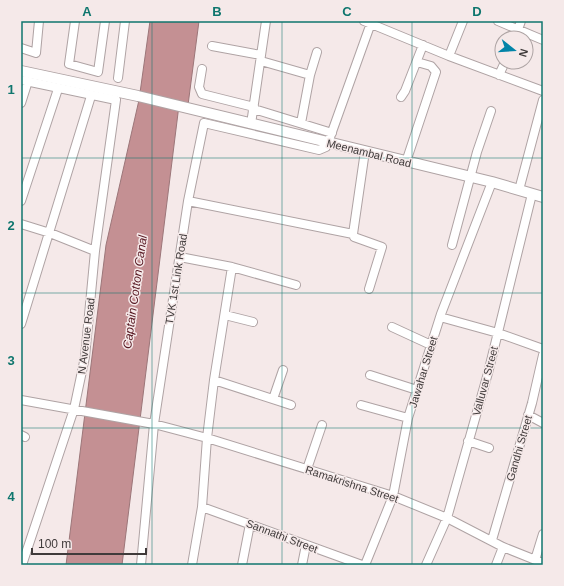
<svg xmlns="http://www.w3.org/2000/svg" width="564" height="586" font-family="Arial,sans-serif">
<style>
.water{fill:#c49093;stroke:#9c7679}
.lines{fill:none;stroke-linecap:round;stroke-linejoin:round}
.minor-casing{stroke:#afa3a4;stroke-width:10}
.major-casing{stroke:#afa3a4;stroke-width:12}
.minor{stroke:#fff;stroke-width:8}
.major{stroke:#fff;stroke-width:10}
.grid{fill:none;stroke:#0f766e;stroke-width:1;stroke-opacity:0.55}
.labels{text-anchor:middle;dominant-baseline:central;stroke-width:3;stroke-linejoin:round;paint-order:stroke}
.street-label{font-size:11px;fill:#403b3b;stroke:#f5e9e9}
.water-label{font-size:12px;font-style:italic;fill:#561721;stroke:#f5e9e9}
.neatline{fill:none;stroke:#0f766e;stroke-width:1.5}
.grid-label{font-size:13px;text-anchor:middle;font-weight:bold;fill:#0f766e}
</style>
<rect width="100%" height="100%" fill="#f5e9e9"/>
<path class="water" d="M150 21H199L188 105H179L122 565H66L106 245 139 100Z"/>
<g class="lines">
<g class="minor-casing">
<path id="minor" d="M75 21 69 64 98 72 105 21
M364 21 449 56 543 91
M498 21 543 40
M515 38 521 21
M212 46 261 55
M21 48 36 53 39 21
M449 56 463 21
M261 61 310 75
M202 69 199 87 202 94 254 107
M499 75 505 62
M118 78 125 21
M21 80 116 100 95 251 85 357 74 409 22 565
M401 97 405 91 423 45
M21 103 28 81
M254 109 332 133
M301 123 310 75 317 52
M251 124 266 21
M365 151 353 234 354 237 382 247 369 289
M406 162 436 72 431 66 417 62
M519 190 543 100
M21 201 58 89
M188 201 353 234
M21 224 50 233 95 251
M452 245 477 152 491 111
M180 257 232 267 296 285
M225 315 253 322
M440 317 498 333 543 349
M21 324 91 96
M392 327 431 345
M370 375 417 390
M214 380 291 405
M273 399 283 370
M21 400 154 424 207 438 393 496 447 518 503 547 543 563
M361 405 408 418
M528 415 543 423
M21 435 25 437
M468 441 489 448
M307 469 322 425
M202 507 362 565
M492 540 532 403 543 355
M535 560 543 534
M141 565 154 424 188 201 204 123 319 150 326 147 328 143 371 23
M192 565 202 507 207 438 214 380 232 267
M242 565 250 524
M302 565 306 545
M365 565 393 496 408 418 441 314 492 182
M426 565 447 518 488 373 532 194
M496 565 503 547"/>
</g>
<g class="major-casing">
<path id="major" d="M21 71 138 96 492 182 543 197"/>
</g>
<use href="#minor" class="minor"/>
<use href="#major" class="major"/>
</g>
<path class="grid" d="M152 21V565M282 21V565M412 21V565M21 158H543M21 293H543M21 428H543"/>
<g class="labels">
<g class="street-label">
<text transform="translate(369 153) rotate(14)">Meenambal Road</text>
<text transform="translate(176 279) rotate(-81)">TVK 1st Link Road</text>
<text transform="translate(86 336) rotate(-83)">N Avenue Road</text>
<text transform="translate(423 372) rotate(-73)">Jawahar Street</text>
<text transform="translate(485 381) rotate(-75)">Valluvar Street</text>
<text transform="translate(519 448) rotate(-74)">Gandhi Street</text>
<text transform="translate(352 484) rotate(18)">Ramakrishna Street</text>
<text transform="translate(282 536) rotate(21)">Sannathi Street</text>
</g>
<g class="water-label">
<text transform="translate(135 292) rotate(-82)">Captain Cotton Canal</text>
</g>
</g>
<rect width="564" height="586" fill="none" stroke="#f5e9e9" stroke-width="44"/>
<g transform="translate(514 50) rotate(107)"><circle r="19" fill="#f5e9e9" stroke="#ada3a3"/>
<path d="M0-3L7 15L0 10L-7 15Z" fill="#0284a8"/>
<text y="-6" font-size="11" font-weight="bold" text-anchor="middle" fill="#403b3b">N</text>
</g>
<path d="M32 548v6h114v-6" fill="none" stroke="#403b3b" stroke-width="2"/>
<text x="38" y="548" font-size="12" fill="#403b3b" stroke="#f5e9e9" stroke-width="3" paint-order="stroke">100 m</text>
<rect x="22" y="22" width="520" height="542" class="neatline"/>
<g class="grid-label">
<text x="87" y="16">A</text>
<text x="217" y="16">B</text>
<text x="347" y="16">C</text>
<text x="477" y="16">D</text>
<text x="11" y="94">1</text>
<text x="11" y="230">2</text>
<text x="11" y="365">3</text>
<text x="11" y="501">4</text>
</g>
</svg>
